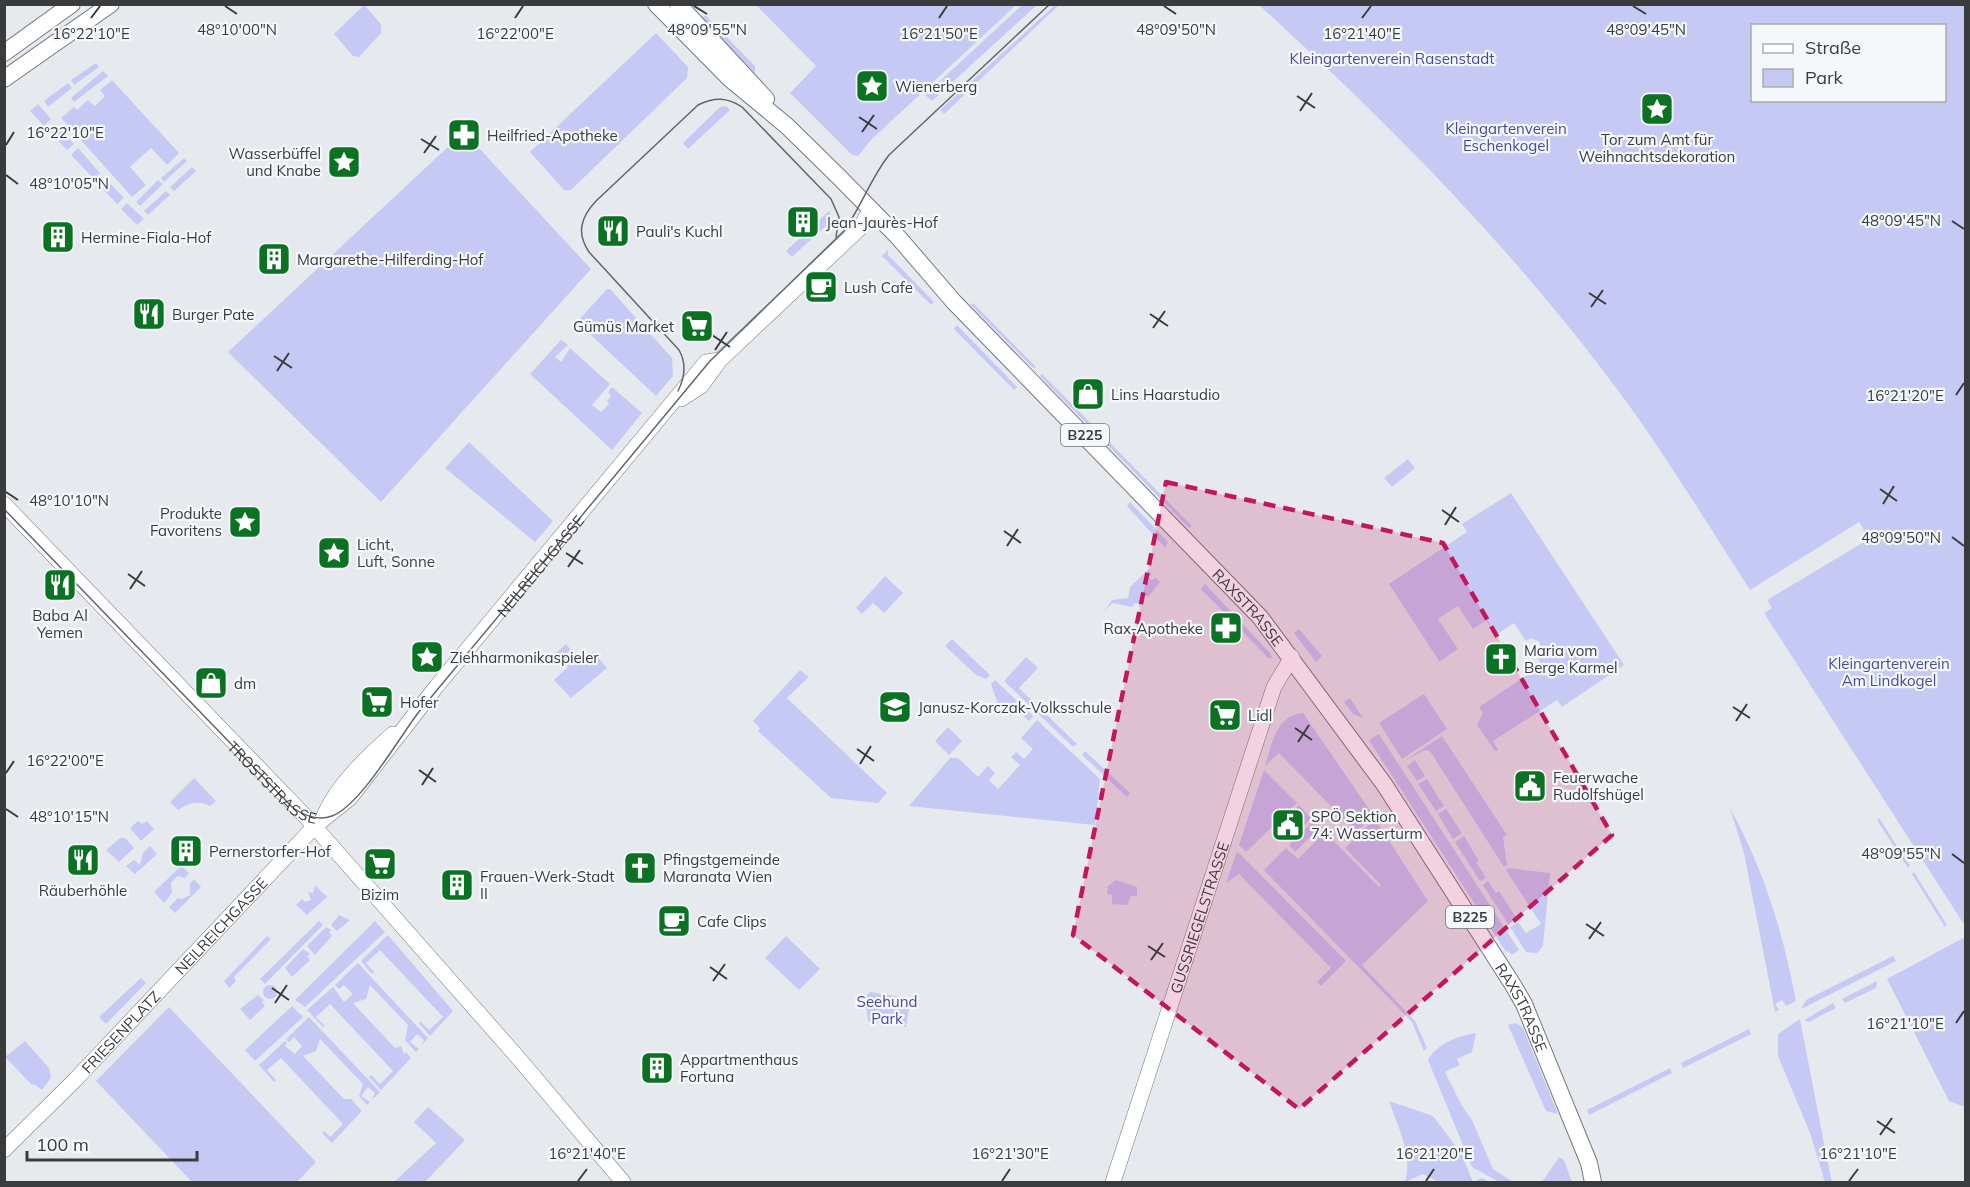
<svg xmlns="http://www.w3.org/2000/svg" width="1970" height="1187" font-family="Mulish,sans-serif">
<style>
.green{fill:#c7c9f5;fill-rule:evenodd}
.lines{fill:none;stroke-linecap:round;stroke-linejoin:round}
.secondary-casing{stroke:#75797c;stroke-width:16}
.primary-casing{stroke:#75797c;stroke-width:18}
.secondary{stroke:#fff;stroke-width:15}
.primary{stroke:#fff;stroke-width:16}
.tram{stroke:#646568;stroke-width:1.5}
.marked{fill:#c2185b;fill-opacity:0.2;stroke:#c2185b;stroke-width:4.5;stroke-dasharray:12 8;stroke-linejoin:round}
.ticks{fill:none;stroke:#3a3b3d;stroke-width:2}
.labels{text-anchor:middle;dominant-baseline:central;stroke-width:4.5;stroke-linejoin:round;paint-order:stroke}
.shield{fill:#f4f8fb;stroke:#727476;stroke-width:1.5}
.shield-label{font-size:14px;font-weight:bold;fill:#3a3b3d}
.park-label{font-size:15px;fill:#4c479e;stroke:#f4f8fb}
.poi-label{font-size:15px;fill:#3a3b3d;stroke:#f4f8fb;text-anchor:start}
.street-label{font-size:15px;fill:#3a3b3d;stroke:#f4f8fb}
.ticks-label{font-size:15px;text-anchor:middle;fill:#3a3b3d;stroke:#f4f8fb;stroke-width:4.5;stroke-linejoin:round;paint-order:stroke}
</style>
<rect width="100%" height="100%" fill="#e6eaee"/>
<path class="green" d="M1023 4 1037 5 932 101 925 95Z
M364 5 381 24V33L359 57 353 56 334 34Z
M756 5H1016L872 139 858 156 852 155 790 93 816 66Z
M1055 5H1059L944 114 940 110Z
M1259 5H1965V926L1764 613 1772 608 1767 600 1869 539 1859 522 1750 590C1710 528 1671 464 1628 404 1521 257 1392 126 1259 5ZM1752 26H1944V100H1752Z
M706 16 755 66V73L700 17Z
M656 33 688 67 687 78 571 190H564L530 152Z
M96 63 99 67 74 85 71 80Z
M103 71 108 76 74 102 71 98Z
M112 80 179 153 167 165 151 148 130 167 146 185 132 197 61 118 74 107 77 110 88 100 95 106 105 96 100 90Z
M68 83 72 88 48 107 44 101Z
M38 104 51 119 44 126 30 111Z
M726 106 730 110 688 149 683 143 720 107Z
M56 124 74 144 67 150 48 130Z
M464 132 591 269 381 502 228 352Z
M78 148 100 173 94 179 71 155Z
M184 158 187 161 164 182 161 178Z
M192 167 196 171 174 191 170 187Z
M105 178 124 198 117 204 98 184Z
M158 180 163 184 140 206 136 202Z
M166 191 170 195 148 215 144 211Z
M127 203 144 219 137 225 121 209Z
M829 211 832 217 830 222 792 257 786 251Z
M888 250V255L934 302 931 305 882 256Z
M607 289H610L672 358 673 376 656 396 577 322Z
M973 303 1036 367 1034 369 971 305Z
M957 325 1017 387 1014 390 954 329Z
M561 340 568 345 555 357 561 362 570 348 610 384 592 405 601 412 609 404 607 401 611 396 608 393 612 387 642 413 612 450 530 374Z
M1042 374 1192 526 1189 528 1040 376Z
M469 442 553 521 535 542 445 468Z
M1408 459 1415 468 1392 487 1384 478Z
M1511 493 1624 665 1562 707 1557 700 1493 741 1498 750 1495 751 1477 725 1483 713 1479 707 1539 667 1540 662 1536 656 1540 652V642L1531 638 1526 641 1514 623 1496 635 1486 620 1473 629 1458 606 1438 619 1458 649 1434 665 1439 661 1389 584 1467 532 1462 524Z
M1130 502 1168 542 1165 548 1127 506Z
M1148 570 1152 574 1149 577 1151 580 1156 578 1160 582 1148 597 1144 595 1142 597 1144 601 1139 608V604L1135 603 1132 607 1112 603 1103 613 1112 600 1128 598 1130 587Z
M885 576 903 593 884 613 873 603 862 614 856 608Z
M1205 584 1270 653 1273 659 1268 658 1201 589Z
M1299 629 1322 656 1316 662 1294 633Z
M952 639 990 675 986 679 976 675 945 646Z
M566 644 581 662 593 652 607 668 571 698 554 680 568 667 556 653Z
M1026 657 1038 668 1019 688 1077 744 1073 747 1004 681Z
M800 670 809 677 787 698 887 793 878 803 831 798 758 731 760 728 753 721Z
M995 680 1033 716 1029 721 1017 709 1010 716 998 705 991 684Z
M1424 694 1447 729 1402 759 1379 723Z
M1350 698 1363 718 1353 714 1344 702Z
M1303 713 1373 815 1356 832 1279 753 1265 766C1272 744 1276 715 1303 713Z
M1037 720 1100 779 1095 825 909 806 950 758H958L978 777 988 766 995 773 989 780 998 789 1020 765 1011 757 1016 752 1024 759 1033 749 1021 738Z
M948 727 962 741 949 755 935 741Z
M1379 734 1519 950 1512 955 1508 951 1506 952 1369 740Z
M1442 736 1507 835 1503 837 1507 865 1504 867 1430 751 1425 750 1404 761Z
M1085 751 1130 793 1127 797 1082 755Z
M1415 760 1425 776 1417 781 1407 766Z
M1264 770 1297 803 1246 852 1239 845Z
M194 778 216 801 210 806C198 800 189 803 178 810L170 802Z
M1427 779 1444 806 1436 811 1418 784Z
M1299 805 1311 818 1305 825 1292 812Z
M1730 808C1764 870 1783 932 1796 1001L1786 1006 1782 1000 1775 1004 1779 1010 1775 1012 1744 853Z
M1446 809 1462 833 1453 839 1438 814Z
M1879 818 1910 866 1908 868 1877 820Z
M1375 819 1428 901 1362 965 1415 1021 1427 1048 1424 1051 1412 1022 1264 870 1286 848 1298 859 1318 839 1313 834 1295 852 1289 845 1314 820 1326 833 1321 839 1328 835 1379 887 1381 885 1345 848Z
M138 821 142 824 147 821 154 829 141 841 130 828Z
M1464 836 1479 861 1476 862 1486 878 1480 881 1455 842Z
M120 838H125L134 848 119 862 106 850Z
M150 846 157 854 135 874 126 866 134 860 140 865 143 853Z
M1237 851 1346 961 1321 986 1317 982 1331 968 1239 874 1226 883Z
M181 866 189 873 185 878 178 876 171 882 172 893 164 903 154 892Z
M1508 868 1550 873 1543 946 1537 953 1526 952 1510 927 1518 922 1526 933 1541 924 1506 870Z
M1914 872 1947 925 1945 927 1912 874Z
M194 879 201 887 175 913 169 907 178 898 182 899 190 895V884Z
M1116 880 1137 887V896H1131L1127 905 1112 904V895L1107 894 1108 886Z
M1488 881 1496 893 1499 891 1517 919 1508 924 1483 885Z
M315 885 327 897 307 915 296 905 302 899 305 902 311 900 308 892 313 893Z
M339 915 350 920 337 931 331 925Z
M319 921 323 925 265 984 260 979Z
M375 921 385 932 305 1007 295 1000Z
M326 927 332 930 329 932 332 936 315 955 307 946Z
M388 935 453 1011 430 1036 419 1023 420 1021 429 1030 443 1017 380 950 366 963 374 972 372 974 361 961Z
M267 936 271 939 234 977 236 981 229 988 224 981Z
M786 936 820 969 799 990 765 958Z
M1965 937V1107L1949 1101 1887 979Z
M303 949 310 954 307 956 310 960 292 977 285 968Z
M1893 956 1896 961 1801 1009 1806 1000Z
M358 963 428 1038 421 1046 424 1040 417 1034 410 1042 419 1049 416 1052 405 1040 408 1025 370 985 366 999 353 1003 395 1048 401 1046 404 1054 406 1052 411 1058 381 1090 369 1077 371 1075 380 1084 393 1071 330 1004 316 1017 325 1026 323 1027 307 1010 333 987 344 1002 353 994 344 985 339 989 335 985Z
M141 978 146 983 106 1024 99 1017Z
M1877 981 1876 988 1845 1003 1842 999Z
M263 992a7 7 0 1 1 14 0a7 7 0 1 1-14 0Z
M870 992 907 998 910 1003 906 1027 868 1021 865 997Z
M258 995 264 1000 262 1002 265 1006 250 1020 240 1009Z
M1833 1003 1836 1008 1809 1022 1804 1020Z
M292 1006 303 1017 255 1061 245 1050Z
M169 1007 316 1162 297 1182H192L96 1081Z
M309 1017 380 1092 372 1100 375 1093 368 1087 361 1096 370 1102 367 1105 359 1096 363 1084 320 1039 316 1051 303 1056 344 1099H351L362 1111 332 1143 322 1133 324 1131 330 1137 343 1124 281 1058 267 1070 276 1080 274 1082 259 1065 285 1041 287 1043 285 1046 295 1054 302 1046 294 1037 289 1042 286 1039Z
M1800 1019 1828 1164 1832 1182H1825L1810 1133 1778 1056V1034Z
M1516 1023 1523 1028 1558 1114 1546 1111 1508 1025Z
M1749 1029 1751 1034 1683 1068 1681 1063Z
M1476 1033 1472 1052 1457 1059 1460 1065 1445 1072 1462 1106 1472 1120 1493 1169 1513 1182H1499L1472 1167 1428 1060C1437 1043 1459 1036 1476 1033Z
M25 1041 49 1068 51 1078 42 1090 34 1084 32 1085 5 1057Z
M1670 1068 1672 1073 1589 1115 1587 1110Z
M1389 1101 1433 1116 1461 1153 1473 1182 1482 1178 1489 1182H1439L1423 1174 1405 1182C1413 1156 1398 1127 1389 1101Z
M428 1107 465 1140 425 1182H394L436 1143 414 1122Z
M1559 1157 1564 1160 1572 1182H1542Z"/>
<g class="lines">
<g class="secondary-casing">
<g id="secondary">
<path d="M681 399 701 386 720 360 859 229 871 209"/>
<path d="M4 504 306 817 520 1060 623 1182"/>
<path d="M324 816C337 785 368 756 393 734"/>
<path id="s1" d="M4 1150 75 1080 314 827 350 798 436 687 706 362 720 360"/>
<path id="s2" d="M1113 1182 1274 687 1292 657"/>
</g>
</g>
<g class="primary-casing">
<g id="primary">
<path id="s3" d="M656 4 729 78 787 126 839 177 898 237 954 302 1260 617 1384 784 1513 985 1524 1004 1589 1163 1593 1182"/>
<path d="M678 4 766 99"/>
<path d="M4 53 72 4"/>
<path d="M4 79 111 4"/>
</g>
</g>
<use href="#secondary" class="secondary"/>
<use href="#primary" class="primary"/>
<g class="tram">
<path d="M678 391C685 377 687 364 679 350L589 252C576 233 581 217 596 201L698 105C714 97 727 97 742 107L831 199 839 217 836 237"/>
<path id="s4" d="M4 509 293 808C305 816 318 821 332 816 360 806 399 738 418 713L710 361 843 232C861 208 870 179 889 155L1050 4"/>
</g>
</g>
<path class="marked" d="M1166 482 1443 543 1612 835 1299 1109 1073 935Z"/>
<path class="ticks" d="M225 6 237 14M694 6 707 14M1164 6 1176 14M1633 6 1646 14M91 18 100 6M515 18 523 6M939 18 947 6M1362 18 1371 6M1297 96 1315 108M1300 111 1312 93M859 117 877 129M862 132 874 115M421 139 439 150M6 145 14 132M424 153 436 136M6 175 18 184M1952 221 1964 229M1589 293 1606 304M1591 307 1603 290M1150 314 1168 326M1153 328 1165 311M712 335 730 347M715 350 727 332M274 356 292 368M277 371 289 353M1956 395 1964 383M1880 489 1897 501M6 492 18 500M1883 504 1894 486M1442 510 1459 522M1445 525 1456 507M1004 531 1021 543M1952 537 1964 546M1007 546 1018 529M566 553 583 564M568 567 580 550M128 574 145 586M130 589 142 571M1733 707 1750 718M1736 721 1747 704M1295 728 1312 740M1298 742 1309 725M857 749 874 761M860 764 871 746M419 770 436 782M6 773 14 761M422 785 433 768M6 809 18 817M1952 854 1964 863M1586 924 1604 936M1589 939 1601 922M1148 946 1165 957M1151 960 1163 943M710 967 727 979M713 981 725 964M272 988 289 1000M275 1003 287 985M1956 1023 1964 1011M1877 1121 1895 1133M1880 1135 1892 1118M578 1181 587 1169M1002 1181 1010 1169M1426 1181 1434 1169M1849 1181 1858 1169"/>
<defs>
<g id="sight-square" transform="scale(1.725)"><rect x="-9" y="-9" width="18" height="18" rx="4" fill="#0c7223" stroke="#f4f8fb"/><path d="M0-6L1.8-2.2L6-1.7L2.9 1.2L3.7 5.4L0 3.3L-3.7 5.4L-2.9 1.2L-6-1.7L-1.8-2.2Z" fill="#fff"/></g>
<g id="pharmacy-square" transform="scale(1.725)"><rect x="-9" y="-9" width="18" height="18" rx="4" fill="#0c7223" stroke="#f4f8fb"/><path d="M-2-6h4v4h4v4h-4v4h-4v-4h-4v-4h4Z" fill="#fff"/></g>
<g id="building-square" transform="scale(1.725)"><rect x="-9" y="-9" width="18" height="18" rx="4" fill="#0c7223" stroke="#f4f8fb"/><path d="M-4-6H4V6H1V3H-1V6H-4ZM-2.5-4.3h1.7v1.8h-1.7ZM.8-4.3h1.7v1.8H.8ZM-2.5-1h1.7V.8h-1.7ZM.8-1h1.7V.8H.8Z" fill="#fff"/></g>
<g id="restaurant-square" transform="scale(1.725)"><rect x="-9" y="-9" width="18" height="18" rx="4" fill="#0c7223" stroke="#f4f8fb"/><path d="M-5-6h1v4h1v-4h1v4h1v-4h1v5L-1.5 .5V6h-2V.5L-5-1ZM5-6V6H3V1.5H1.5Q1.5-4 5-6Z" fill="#fff"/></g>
<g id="cafe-square" transform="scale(1.725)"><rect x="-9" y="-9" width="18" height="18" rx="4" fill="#0c7223" stroke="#f4f8fb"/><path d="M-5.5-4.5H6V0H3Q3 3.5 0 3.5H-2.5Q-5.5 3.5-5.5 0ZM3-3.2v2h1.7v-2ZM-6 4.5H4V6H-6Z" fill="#fff"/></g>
<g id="supermarket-square" transform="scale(1.725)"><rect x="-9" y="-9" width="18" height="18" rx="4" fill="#0c7223" stroke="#f4f8fb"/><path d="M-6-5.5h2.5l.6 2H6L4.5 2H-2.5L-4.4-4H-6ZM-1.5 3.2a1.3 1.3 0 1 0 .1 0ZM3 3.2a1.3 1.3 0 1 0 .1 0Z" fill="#fff"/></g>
<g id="shop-square" transform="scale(1.725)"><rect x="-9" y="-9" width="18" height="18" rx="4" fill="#0c7223" stroke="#f4f8fb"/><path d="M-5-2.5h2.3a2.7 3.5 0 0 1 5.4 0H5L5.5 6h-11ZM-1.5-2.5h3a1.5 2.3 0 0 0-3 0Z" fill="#fff"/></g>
<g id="church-square" transform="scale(1.725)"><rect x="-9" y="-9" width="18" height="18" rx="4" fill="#0c7223" stroke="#f4f8fb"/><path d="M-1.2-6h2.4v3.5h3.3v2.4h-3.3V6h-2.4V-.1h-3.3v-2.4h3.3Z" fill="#fff"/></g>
<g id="school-square" transform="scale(1.725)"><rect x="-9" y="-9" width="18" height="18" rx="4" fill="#0c7223" stroke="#f4f8fb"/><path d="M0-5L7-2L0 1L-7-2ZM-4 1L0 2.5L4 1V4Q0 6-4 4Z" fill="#fff"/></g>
<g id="civic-square" transform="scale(1.725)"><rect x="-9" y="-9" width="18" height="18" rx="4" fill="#0c7223" stroke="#f4f8fb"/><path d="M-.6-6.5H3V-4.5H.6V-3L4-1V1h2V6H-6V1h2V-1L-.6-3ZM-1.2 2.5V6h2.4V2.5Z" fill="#fff"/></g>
</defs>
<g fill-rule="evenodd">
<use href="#sight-square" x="872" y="86"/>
<use href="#sight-square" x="1657" y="109"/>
<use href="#pharmacy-square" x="464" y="135"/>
<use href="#sight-square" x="344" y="162"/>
<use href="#building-square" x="803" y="222"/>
<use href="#restaurant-square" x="613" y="231"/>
<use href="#building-square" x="58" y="237"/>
<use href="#building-square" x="274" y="259"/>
<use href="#cafe-square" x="821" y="287"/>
<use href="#restaurant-square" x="149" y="314"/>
<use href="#supermarket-square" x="697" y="326"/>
<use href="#shop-square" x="1088" y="394"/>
<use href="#sight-square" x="245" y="522"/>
<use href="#sight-square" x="334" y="553"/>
<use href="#restaurant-square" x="60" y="585"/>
<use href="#pharmacy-square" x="1226" y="628"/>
<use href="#sight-square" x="427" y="657"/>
<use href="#church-square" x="1501" y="659"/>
<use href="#shop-square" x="211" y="683"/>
<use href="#supermarket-square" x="377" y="702"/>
<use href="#school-square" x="895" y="707"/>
<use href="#supermarket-square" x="1225" y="715"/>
<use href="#civic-square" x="1530" y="786"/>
<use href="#civic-square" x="1288" y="825"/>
<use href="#building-square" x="186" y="851"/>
<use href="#restaurant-square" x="83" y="860"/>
<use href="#supermarket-square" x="380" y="864"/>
<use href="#church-square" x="640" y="868"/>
<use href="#building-square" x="457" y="885"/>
<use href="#cafe-square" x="674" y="921"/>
<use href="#building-square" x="657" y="1068"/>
</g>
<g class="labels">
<g class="shield">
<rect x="1061" y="424" width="48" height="22" rx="4.5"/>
<rect x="1446" y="906" width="48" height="22" rx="4.5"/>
</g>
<g class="shield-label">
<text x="1085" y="435">B225</text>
<text x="1470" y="917">B225</text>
</g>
<g class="park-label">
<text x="1392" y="58">Kleingartenverein Rasenstadt</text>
<text x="1506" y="128">Kleingartenverein<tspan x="1506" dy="17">Eschenkogel</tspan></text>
<text x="1889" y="663">Kleingartenverein<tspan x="1889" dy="17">Am Lindkogel</tspan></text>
<text x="887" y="1001">Seehund<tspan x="887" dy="17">Park</tspan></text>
</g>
<g class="poi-label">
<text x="895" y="86">Wienerberg</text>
<text x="487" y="135">Heilfried-Apotheke</text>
<text x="1657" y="139" text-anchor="middle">Tor zum Amt für<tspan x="1657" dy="17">Weihnachtsdekoration</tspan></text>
<text x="321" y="153" text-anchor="end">Wasserbüffel<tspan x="321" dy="17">und Knabe</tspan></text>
<text x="826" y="222">Jean-Jaurès-Hof</text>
<text x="636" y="231">Pauli's Kuchl</text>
<text x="81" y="237">Hermine-Fiala-Hof</text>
<text x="297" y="259">Margarethe-Hilferding-Hof</text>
<text x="844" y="287">Lush Cafe</text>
<text x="172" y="314">Burger Pate</text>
<text x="674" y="326" text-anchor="end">Gümüs Market</text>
<text x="1111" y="394">Lins Haarstudio</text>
<text x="222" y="513" text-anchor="end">Produkte<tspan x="222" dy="17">Favoritens</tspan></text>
<text x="357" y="544">Licht,<tspan x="357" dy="17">Luft, Sonne</tspan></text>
<text x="60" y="615" text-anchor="middle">Baba Al<tspan x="60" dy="17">Yemen</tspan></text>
<text x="1203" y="628" text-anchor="end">Rax-Apotheke</text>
<text x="1524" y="650">Maria vom<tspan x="1524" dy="17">Berge Karmel</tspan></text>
<text x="450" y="657">Ziehharmonikaspieler</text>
<text x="234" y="683">dm</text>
<text x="400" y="702">Hofer</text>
<text x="918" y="707">Janusz-Korczak-Volksschule</text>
<text x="1248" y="715">Lidl</text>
<text x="1553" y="777">Feuerwache<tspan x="1553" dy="17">Rudolfshügel</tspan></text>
<text x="1311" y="816">SPÖ Sektion<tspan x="1311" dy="17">74: Wasserturm</tspan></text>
<text x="209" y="851">Pernerstorfer-Hof</text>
<text x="663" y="859">Pfingstgemeinde<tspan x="663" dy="17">Maranata Wien</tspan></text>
<text x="480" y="876">Frauen-Werk-Stadt<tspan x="480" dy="17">II</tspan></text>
<text x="83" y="890" text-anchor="middle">Räuberhöhle</text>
<text x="380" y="894" text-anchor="middle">Bizim</text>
<text x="697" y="921">Cafe Clips</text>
<text x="680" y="1059">Appartmenthaus<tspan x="680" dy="17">Fortuna</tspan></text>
</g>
<g class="street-label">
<text stroke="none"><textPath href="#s4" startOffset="784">NEILREICHGASSE</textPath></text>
<text stroke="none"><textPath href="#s3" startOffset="846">RAXSTRASSE</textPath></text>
<text stroke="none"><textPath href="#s4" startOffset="384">TROSTSTRASSE</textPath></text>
<text stroke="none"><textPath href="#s2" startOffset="278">GUSSRIEGELSTRASSE</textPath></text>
<text stroke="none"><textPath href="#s1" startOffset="312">NEILREICHGASSE</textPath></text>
<text stroke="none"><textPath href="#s3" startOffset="1332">RAXSTRASSE</textPath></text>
<text stroke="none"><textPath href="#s1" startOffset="166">FRIESENPLATZ</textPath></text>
</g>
</g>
<g class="ticks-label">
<text x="707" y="35">48°09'55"N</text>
<text x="1176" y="35">48°09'50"N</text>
<text x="1646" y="35">48°09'45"N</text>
<text x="237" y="35">48°10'00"N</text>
<text x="91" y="39">16°22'10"E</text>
<text x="515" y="39">16°22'00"E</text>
<text x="939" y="39">16°21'50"E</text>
<text x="1362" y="39">16°21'40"E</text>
<text x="65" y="138">16°22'10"E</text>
<text x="69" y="189">48°10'05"N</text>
<text x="1901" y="226">48°09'45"N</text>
<text x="1905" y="401">16°21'20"E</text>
<text x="69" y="506">48°10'10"N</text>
<text x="1901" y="543">48°09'50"N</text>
<text x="65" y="766">16°22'00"E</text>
<text x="69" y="822">48°10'15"N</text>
<text x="1901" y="859">48°09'55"N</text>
<text x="1905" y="1029">16°21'10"E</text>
<text x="587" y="1159">16°21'40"E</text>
<text x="1010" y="1159">16°21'30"E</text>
<text x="1434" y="1159">16°21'20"E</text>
<text x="1858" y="1159">16°21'10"E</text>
</g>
<rect width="1970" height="1187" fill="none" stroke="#3a3b3d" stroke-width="12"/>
<rect x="1751" y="24" width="195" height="78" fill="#f4f8fb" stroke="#aaacaf" stroke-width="1.5"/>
<rect x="1763" y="44" width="30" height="9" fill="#ffffff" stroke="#aaacaf" stroke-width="1.5"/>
<text x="1805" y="54" font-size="18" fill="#3a3b3d">Straße</text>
<rect x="1763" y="69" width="30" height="18" fill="#c7c9f5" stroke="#aaacaf" stroke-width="1.5"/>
<text x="1805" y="84" font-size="18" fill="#3a3b3d">Park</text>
<path d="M27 1151v9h170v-9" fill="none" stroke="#3a3b3d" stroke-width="3"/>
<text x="36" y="1151" font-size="18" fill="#3a3b3d" stroke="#f4f8fb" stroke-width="4.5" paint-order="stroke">100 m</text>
</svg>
